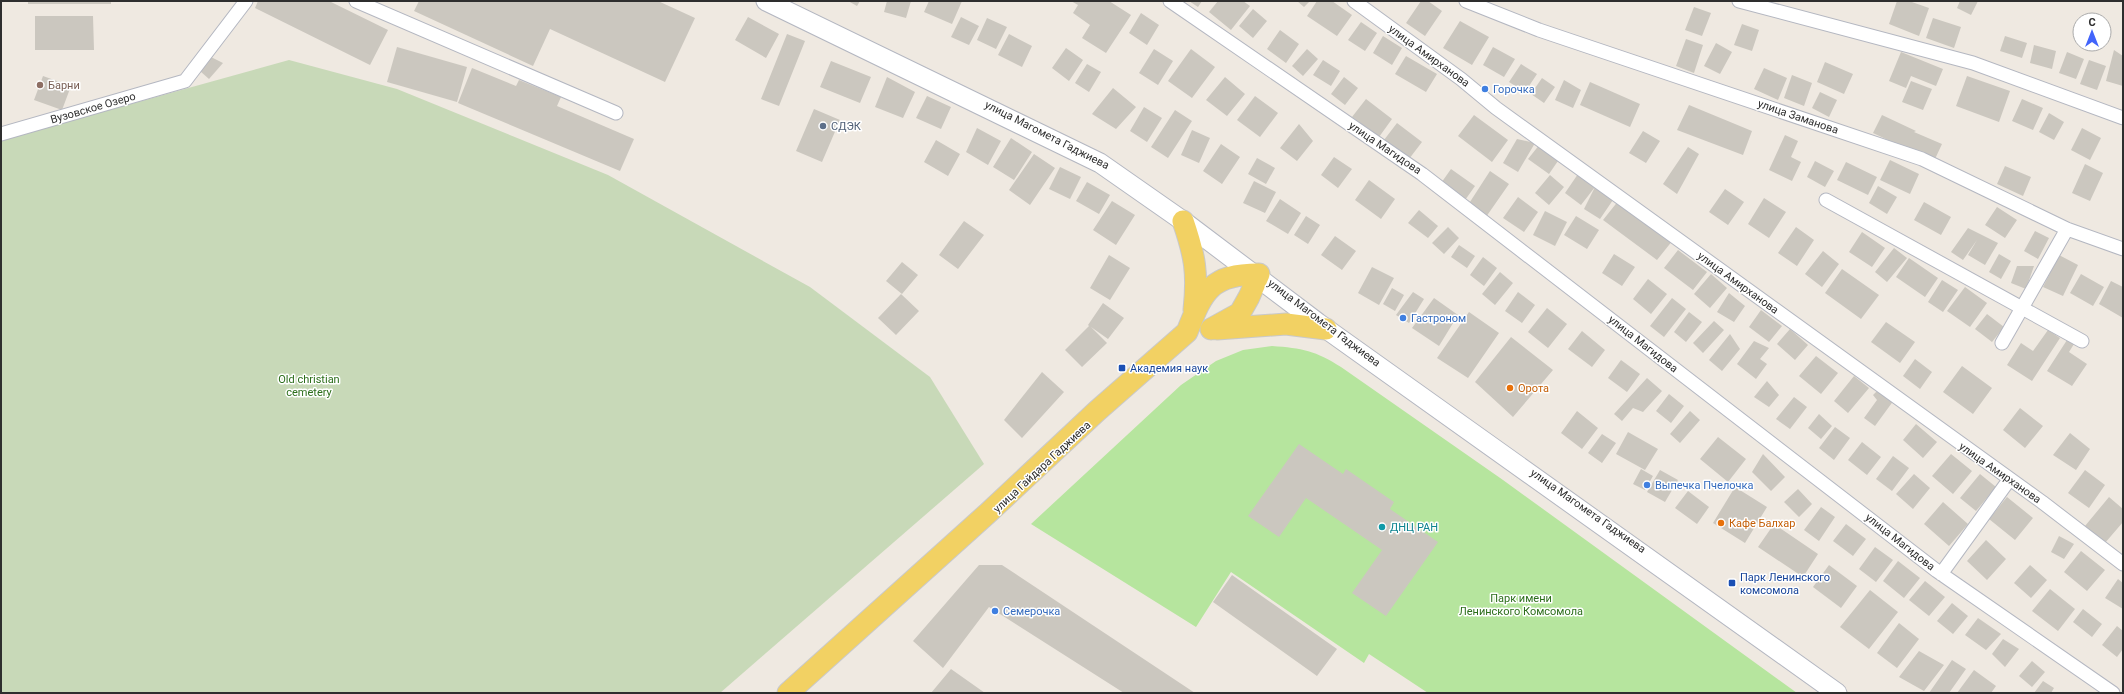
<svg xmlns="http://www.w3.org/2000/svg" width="2124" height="694" font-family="Roboto,sans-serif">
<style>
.green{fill:#b6e59e}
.cemetery{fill:#c8d9b8}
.building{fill:#cbc7bf}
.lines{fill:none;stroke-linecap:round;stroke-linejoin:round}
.street-casing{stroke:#b4b7c1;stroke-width:15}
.secondary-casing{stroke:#b4b7c1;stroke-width:21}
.primary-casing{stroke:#c9c9c9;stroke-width:23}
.street{stroke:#fff;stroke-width:13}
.secondary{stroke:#fff;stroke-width:19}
.primary{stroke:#f2d163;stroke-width:21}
.education-dot{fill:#8d6e63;stroke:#fff;stroke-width:1.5}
.shop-dot{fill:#3f7fe0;stroke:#fff;stroke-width:1.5}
.service-dot{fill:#5c6f8a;stroke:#fff;stroke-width:1.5}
.transit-dot{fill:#1a4fb4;stroke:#fff;stroke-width:1.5}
.food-dot{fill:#e8710a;stroke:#fff;stroke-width:1.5}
.culture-dot{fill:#0f9aa8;stroke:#fff;stroke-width:1.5}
.labels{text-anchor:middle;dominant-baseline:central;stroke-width:3;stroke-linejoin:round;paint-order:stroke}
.street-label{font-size:11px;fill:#2e2e2e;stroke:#fff}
.education-label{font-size:11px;fill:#785e54;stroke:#fff;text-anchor:start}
.shop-label{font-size:11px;fill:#366cbe;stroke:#fff;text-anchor:start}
.service-label{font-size:11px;fill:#4e5e75;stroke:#fff;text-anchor:start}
.transit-label{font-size:11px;fill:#164399;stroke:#fff;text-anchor:start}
.park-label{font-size:11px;fill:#2c6e1b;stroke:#fff}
.food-label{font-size:11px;fill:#c56008;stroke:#fff;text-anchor:start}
.culture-label{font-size:11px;fill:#0d838f;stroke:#fff;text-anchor:start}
</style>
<rect width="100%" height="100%" fill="#efe9e1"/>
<path class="green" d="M1272 346C1302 348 1316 351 1341 367L1503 480 1797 693H1428L1369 654 1364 663 1231 572 1196 627 1031 524 1181 385 1216 361 1243 350Z"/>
<path class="cemetery" d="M289 60 397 89 608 175 810 287 930 377 984 464 720 693H1V140Z"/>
<path class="building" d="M28 1H111V4H28Z
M258 1H329L388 30 370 65 255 8Z
M419 1H658L695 18 665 82 550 29 533 66 414 11Z
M848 1H860L857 6Z
M887 1H911L906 18 884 12Z
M929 1H962L952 24 924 12Z
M1071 1H1109L1131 15 1106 53 1082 38 1090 25 1073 13 1078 5Z
M1189 1H1202L1198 7Z
M1218 1H1243L1250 6 1231 30 1209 12Z
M1297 1H1310L1304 7Z
M1317 1H1332L1352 15 1337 36 1307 16Z
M1421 1H1428L1442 11 1425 36 1406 23Z
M1897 1H1909L1929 8 1919 36 1889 24Z
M1960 1H1978L1971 15 1957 8Z
M1694 7 1711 13 1702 36 1685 30Z
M1253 9 1267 21 1253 38 1239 26Z
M1141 13 1159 25 1147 45 1129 33Z
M35 16H93L94 50H35Z
M748 17 779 34 766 58 735 40Z
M961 17 979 26 969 45 951 37Z
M987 18 1007 27 996 49 977 40Z
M1933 18 1961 27 1954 48 1926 38Z
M1460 21 1489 37 1472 65 1443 48Z
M1361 22 1377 33 1365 51 1348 40Z
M1742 24 1759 30 1752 51 1734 45Z
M1280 30 1299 44 1286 63 1267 49Z
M787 34 805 41 779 106 761 99Z
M1009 34 1032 46 1022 67 998 55Z
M1383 36 1402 48 1392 65 1373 53Z
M2005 36 2027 43 2022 58 2000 51Z
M1686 39 1703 45 1694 73 1676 66Z
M1716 43 1732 52 1720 74 1704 66Z
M2034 45 2056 51 2052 69 2030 63Z
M397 47 467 67 457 102 387 82Z
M1493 47 1515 59 1504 77 1483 65Z
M1066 48 1083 60 1069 81 1052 68Z
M1154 49 1173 61 1158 85 1139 73Z
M1191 49 1215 67 1192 98 1168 81Z
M1307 49 1318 59 1303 76 1292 66Z
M2114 50 2123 56V86L2106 81Z
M1901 52 1943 69 1936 86 1911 76 1906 88 1889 81Z
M2067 52 2084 59 2076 79 2059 73Z
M1406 56 1437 74 1426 92 1395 74Z
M211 57 223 63 209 79 200 71Z
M1323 60 1340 71 1331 86 1313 75Z
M2089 60 2106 66 2097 90 2080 84Z
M831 61 871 77 860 103 820 87Z
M1825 62 1853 74 1844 94 1817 82Z
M1087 64 1101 72 1089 92 1075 83Z
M1521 64 1537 74 1525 92 1509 82Z
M472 68 516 86 519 80 561 97 557 106 634 139 620 171 458 103Z
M1764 68 1787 78 1778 100 1754 89Z
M1792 75 1812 83 1804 106 1784 98Z
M43 76 71 86 62 110 34 100Z
M1967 76 2010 91 1999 122 1956 106Z
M887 77 915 92 903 118 875 107Z
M1225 77 1245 94 1227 116 1206 100Z
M1344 77 1358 88 1345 105 1331 94Z
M1542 78 1555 87 1544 103 1531 94Z
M1564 80 1581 90 1573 108 1555 100Z
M1911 81 1932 89 1923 110 1902 102Z
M1590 82 1640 104 1630 127 1580 105Z
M1113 88 1136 107 1116 129 1092 114Z
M1820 92 1837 100 1829 117 1812 108Z
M927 96 951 107 941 129 916 118Z
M1255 96 1278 113 1260 137 1237 120Z
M1366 99 1392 119 1379 137 1352 117Z
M2022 99 2043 108 2033 130 2012 121Z
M1689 105 1752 131 1743 155 1677 130Z
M1144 107 1162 118 1147 142 1130 131Z
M814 109 840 120 822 162 796 151Z
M1175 110 1192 121 1168 158 1151 147Z
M2049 113 2064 122 2054 140 2039 132Z
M1474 115 1508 140 1492 162 1458 136Z
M1882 115 1916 131 1914 132 1942 144 1935 159 1908 147 1907 149 1873 133Z
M1397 123 1422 142 1409 159 1384 140Z
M1299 124 1313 141 1297 161 1280 148Z
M977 128 1001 141 988 165 966 152Z
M2082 128 2101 138 2090 160 2071 150Z
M1192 130 1210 138 1199 163 1181 155Z
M1643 131 1660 141 1646 163 1629 153Z
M1785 135 1798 141 1791 157 1801 162 1792 181 1769 170Z
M1011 138 1032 152 1014 180 993 167Z
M1517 139 1535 143 1518 172 1503 163Z
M936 140 960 154 948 176 924 162Z
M1221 144 1240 157 1222 184 1203 171Z
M1540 144 1560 158 1549 174 1528 159Z
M1688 147 1699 154 1677 194 1663 184Z
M1034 154 1055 168 1030 205 1009 190Z
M1334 157 1352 169 1338 188 1321 175Z
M1257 158 1275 168 1266 184 1248 174Z
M1890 160 1919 174 1910 194 1880 180Z
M1815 161 1834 171 1825 187 1807 177Z
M1846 162 1877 177 1868 195 1837 180Z
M2085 164 2103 173 2090 201 2072 193Z
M2005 166 2031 177 2023 196 1997 184Z
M1060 167 1081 177 1070 199 1049 189Z
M1451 169 1475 186 1463 203 1439 186Z
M1490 171 1509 184 1486 217 1468 205Z
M1578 174 1595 187 1581 205 1565 193Z
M1550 175 1564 187 1549 205 1535 193Z
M1369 180 1395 199 1381 219 1355 200Z
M1254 181 1276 192 1265 213 1243 203Z
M1087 182 1110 195 1099 214 1076 201Z
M1878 186 1897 197 1887 214 1869 203Z
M1595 187 1615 197 1600 219 1584 209Z
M1725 189 1744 202 1728 225 1709 212Z
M1518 197 1538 212 1524 232 1503 218Z
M1764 198 1786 212 1769 238 1748 224Z
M1280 199 1301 213 1288 234 1266 221Z
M1619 200 1673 240 1657 260 1603 220Z
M1112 201 1135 215 1116 245 1093 230Z
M1924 202 1951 217 1941 235 1914 220Z
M1997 207 2017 220 2005 238 1985 225Z
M1419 210 1438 226 1428 238 1408 223Z
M1545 211 1567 222 1555 246 1533 235Z
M1306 216 1320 225 1308 244 1294 235Z
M1576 216 1599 230 1587 249 1564 235Z
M964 221 984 235 958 269 939 255Z
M1448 227 1459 238 1444 254 1432 243Z
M1796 227 1814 240 1797 266 1778 253Z
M1968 228 1998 243 1985 265 1968 255 1977 240 1963 260 1951 252Z
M2035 231 2049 238 2038 259 2024 251Z
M1862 232 1885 248 1872 267 1849 252Z
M1335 236 1356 251 1342 270 1321 255Z
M1459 245 1475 256 1467 268 1451 257Z
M1894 248 1907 258 1887 282 1875 272Z
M1678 250 1707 272 1693 290 1664 268Z
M1823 251 1839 264 1822 287 1805 274Z
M1614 254 1635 267 1622 286 1602 273Z
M1999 254 2011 261 2001 279 1989 272Z
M1109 255 1130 268 1110 300 1090 288Z
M2059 255 2078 265 2063 296 2043 287Z
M1483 257 1497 268 1484 286 1470 275Z
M1909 258 1938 278 1925 297 1896 277Z
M902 262 918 275 902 294 886 281Z
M2017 266H2034L2026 289 2011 283Z
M1372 267 1394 278 1379 305 1358 293Z
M1842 269 1879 295 1861 319 1825 293Z
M1500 272 1513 283 1495 305 1482 294Z
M1711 274 1727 288 1710 308 1694 294Z
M2081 274 2104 287 2093 306 2070 293Z
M1648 279 1667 294 1651 314 1633 299Z
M1942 280 1958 290 1943 312 1928 302Z
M2111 281 2123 287V318L2099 304Z
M1965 287 1987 303 1970 327 1947 311Z
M1392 288 1404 295 1395 311 1383 304Z
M1413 292 1424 299 1409 323 1396 315Z
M1518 292 1535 305 1522 323 1505 311Z
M1729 293 1745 306 1734 322 1717 312Z
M901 294 919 311 896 335 878 318Z
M1434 298 1458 315 1439 346 1412 328Z
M1672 298 1686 309 1664 337 1650 326Z
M1103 303 1124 318 1108 339 1091 327 1107 343 1082 367 1065 350 1089 326 1088 325Z
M1547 308 1567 324 1548 348 1528 332Z
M1761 310 1782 326 1769 342 1749 327Z
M1469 312 1499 333 1468 378 1437 358Z
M1689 312 1702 322 1686 342 1674 332Z
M1987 314 2004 327 1992 342 1975 329Z
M1714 321 1724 330 1703 353 1693 343Z
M1886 322 1915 342 1900 363 1871 342Z
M1790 329 1808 345 1795 360 1777 344Z
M2048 330 2060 338 2032 381 2007 365 2021 343 2033 351Z
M1582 331 1605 350 1592 367 1568 349Z
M1730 334 1740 349 1722 371 1709 360Z
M1511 337 1553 370 1513 417 1475 382Z
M2067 340 2074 344 2069 352 2087 364 2072 386 2047 371Z
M1754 341 1769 348 1760 359 1767 364 1756 379 1737 364Z
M1816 356 1838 373 1821 394 1799 376Z
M1915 359 1932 372 1920 389 1903 376Z
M1621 360 1640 374 1627 392 1608 378Z
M1962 366 1992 388 1973 414 1943 392Z
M1042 372 1064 392 1022 438 1004 420Z
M1854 376 1869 388 1848 413 1834 401Z
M1647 378 1662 391 1643 412 1633 408 1622 421 1614 414Z
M1767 381 1779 395 1769 407 1754 397Z
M1879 389 1894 400 1875 426 1864 418 1877 400 1873 395Z
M1669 394 1684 406 1671 423 1656 411Z
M1794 397 1807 407 1790 429 1776 419Z
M2020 408 2043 426 2025 448 2003 430Z
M1577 411 1598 428 1582 449 1561 433Z
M1690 411 1700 420 1680 443 1670 434Z
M1819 414 1832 426 1821 439 1808 428Z
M1916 424 1937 442 1923 458 1903 440Z
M1835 427 1850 438 1834 460 1819 448Z
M1628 432 1658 449 1645 470 1616 454Z
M2070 433 2090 449 2076 470 2053 455Z
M1602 434 1616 443 1602 463 1588 453Z
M1718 437 1746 459 1728 482 1700 459Z
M1862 442 1881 457 1867 475 1848 460Z
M1299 444 1343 474 1346 469 1394 502 1390 509 1438 542 1386 616 1352 593 1382 550 1306 498 1279 537 1248 516Z
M1763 454 1785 477 1771 491 1752 472Z
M1951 454 1972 471 1953 494 1932 476Z
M1893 456 1909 468 1892 491 1876 479Z
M1641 469 1653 476 1645 490 1633 484Z
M1660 470 1678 480 1665 502 1647 492Z
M2085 470 2105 485 2089 508 2068 493Z
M1914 474 1930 488 1913 509 1896 494Z
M1980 474 1996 487 1976 511 1960 498Z
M1735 487 1767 507 1745 543 1713 523Z
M1798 489 1812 504 1799 517 1784 502Z
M1688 491 1709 507 1697 524 1675 508Z
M2007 497 2033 518 2015 540 1989 519Z
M2109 497 2123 509V522L2105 543 2085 526Z
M1943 502 1968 524 1949 546 1924 524Z
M1821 507 1835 517 1819 541 1804 530Z
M1774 524 1818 554 1803 577 1758 547Z
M1846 524 1866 539 1853 556 1833 541Z
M2059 536 2074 544 2064 559 2051 552Z
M1986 540 2006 559 1987 580 1967 561Z
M1875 547 1893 560 1876 582 1859 569Z
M2081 551 2105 570 2087 591 2064 572Z
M1898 561 1920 578 1904 598 1883 581Z
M979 565H1002L1195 693H1124L989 607 943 668 913 641Z
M1829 565 1857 586 1841 608 1813 587Z
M2030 565 2047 580 2031 598 2014 583Z
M1232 575 1337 649 1317 676 1213 602Z
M2118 579 2123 583V609L2105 598Z
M1925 581 1945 597 1929 616 1909 600Z
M2050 589 2075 609 2058 631 2032 611Z
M1870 590 1898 612 1869 649 1840 627Z
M1952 603 1968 616 1953 634 1937 621Z
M2083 609 2102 624 2092 637 2073 622Z
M1978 618 2001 634 1986 650 1965 635Z
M1899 623 1919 639 1897 668 1877 653Z
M2117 626 2123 631V649L2117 657 2102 645Z
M2003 639 2019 649 2005 667 1992 654Z
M1919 651 1944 665 1924 691 1899 677Z
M1952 660 1966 669 1949 693H1929Z
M2032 661 2045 672 2032 687 2019 676Z
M951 669 985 693H931Z
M1974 670 1996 686 1991 693H1957Z
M2043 681 2054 688 2051 693H2034Z"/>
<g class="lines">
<g class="street-casing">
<path id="street" d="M356 1 616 113
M1170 1 1422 174 1937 571 2113 693
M1354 1 1461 79 1496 108 2042 502 2123 564
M1466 1 1539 30 1922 159 2067 229 2123 249
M1739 1 1973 63 2123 118
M1 134 185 81 246 1
M1826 200 2082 341
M2002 343 2067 229
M1941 574 2009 480"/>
</g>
<g class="secondary-casing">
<path id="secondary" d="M766 1 1100 163 1183 221 1318 323 1837 693"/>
</g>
<g class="primary-casing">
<path id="primary" d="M1183 221C1195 256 1198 273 1194 310
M1217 329 1286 324 1326 329
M788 693 988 513 1097 411 1187 332C1203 291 1211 274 1259 274L1249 297 1240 313 1211 329"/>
</g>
<use href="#street" class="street"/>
<use href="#secondary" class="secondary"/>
<use href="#primary" class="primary"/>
</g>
<circle class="education-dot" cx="40" cy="85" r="4"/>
<g class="shop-dot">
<circle cx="1485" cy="89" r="4"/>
<circle cx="1403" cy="318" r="4"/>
<circle cx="1647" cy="485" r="4"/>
<circle cx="995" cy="611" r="4"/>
</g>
<circle class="service-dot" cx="823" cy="126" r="4"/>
<g class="transit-dot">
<rect x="1118" y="364" width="8" height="8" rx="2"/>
<rect x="1728" y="579" width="8" height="8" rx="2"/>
</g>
<g class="food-dot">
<circle cx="1510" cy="388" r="4"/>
<circle cx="1721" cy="523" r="4"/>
</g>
<circle class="culture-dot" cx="1382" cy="527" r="4"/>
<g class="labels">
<g class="street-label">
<text transform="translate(1429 56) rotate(36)">улица Амирханова</text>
<text transform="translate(93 108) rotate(-16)">Вузовское Озеро</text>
<text transform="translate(1798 117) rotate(19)">улица Заманова</text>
<text transform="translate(1047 135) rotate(27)">улица Магомета Гаджиева</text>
<text transform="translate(1385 148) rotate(34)">улица Магидова</text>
<text transform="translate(1738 283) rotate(36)">улица Амирханова</text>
<text transform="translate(1324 323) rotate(37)">улица Магомета Гаджиева</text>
<text transform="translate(1643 344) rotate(38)">улица Магидова</text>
<text transform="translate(1042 467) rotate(-43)">улица Гайдара Гаджиева</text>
<text transform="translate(2000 473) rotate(35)">улица Амирханова</text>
<text transform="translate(1588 511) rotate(35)">улица Магомета Гаджиева</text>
<text transform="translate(1900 542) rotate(38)">улица Магидова</text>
</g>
<g class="education-label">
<text x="48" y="85">Барни</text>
</g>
<g class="shop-label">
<text x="1493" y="89">Горочка</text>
<text x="1411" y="318">Гастроном</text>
<text x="1655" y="485">Выпечка Пчелочка</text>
<text x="1003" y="611">Семерочка</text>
</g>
<g class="service-label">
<text x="831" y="126">СДЭК</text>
</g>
<g class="transit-label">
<text x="1130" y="368">Академия наук</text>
<text x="1740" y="577">Парк Ленинского<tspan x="1740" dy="13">комсомола</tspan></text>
</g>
<g class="park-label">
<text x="309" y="379">Old сhristian<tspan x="309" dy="13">cemetery</tspan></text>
<text x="1521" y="598">Парк имени<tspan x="1521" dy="13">Ленинского Комсомола</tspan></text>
</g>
<g class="food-label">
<text x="1518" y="388">Орота</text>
<text x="1729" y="523">Кафе Балхар</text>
</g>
<g class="culture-label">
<text x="1390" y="527">ДНЦ РАН</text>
</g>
</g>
<rect width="2124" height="694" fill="none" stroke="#2e2e2e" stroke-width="4"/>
<g transform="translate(2092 32)"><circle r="19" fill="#ffffff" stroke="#ababab"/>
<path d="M0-3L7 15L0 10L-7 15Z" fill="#4264fb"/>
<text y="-6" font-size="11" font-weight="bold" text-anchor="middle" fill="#2e2e2e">С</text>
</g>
</svg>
